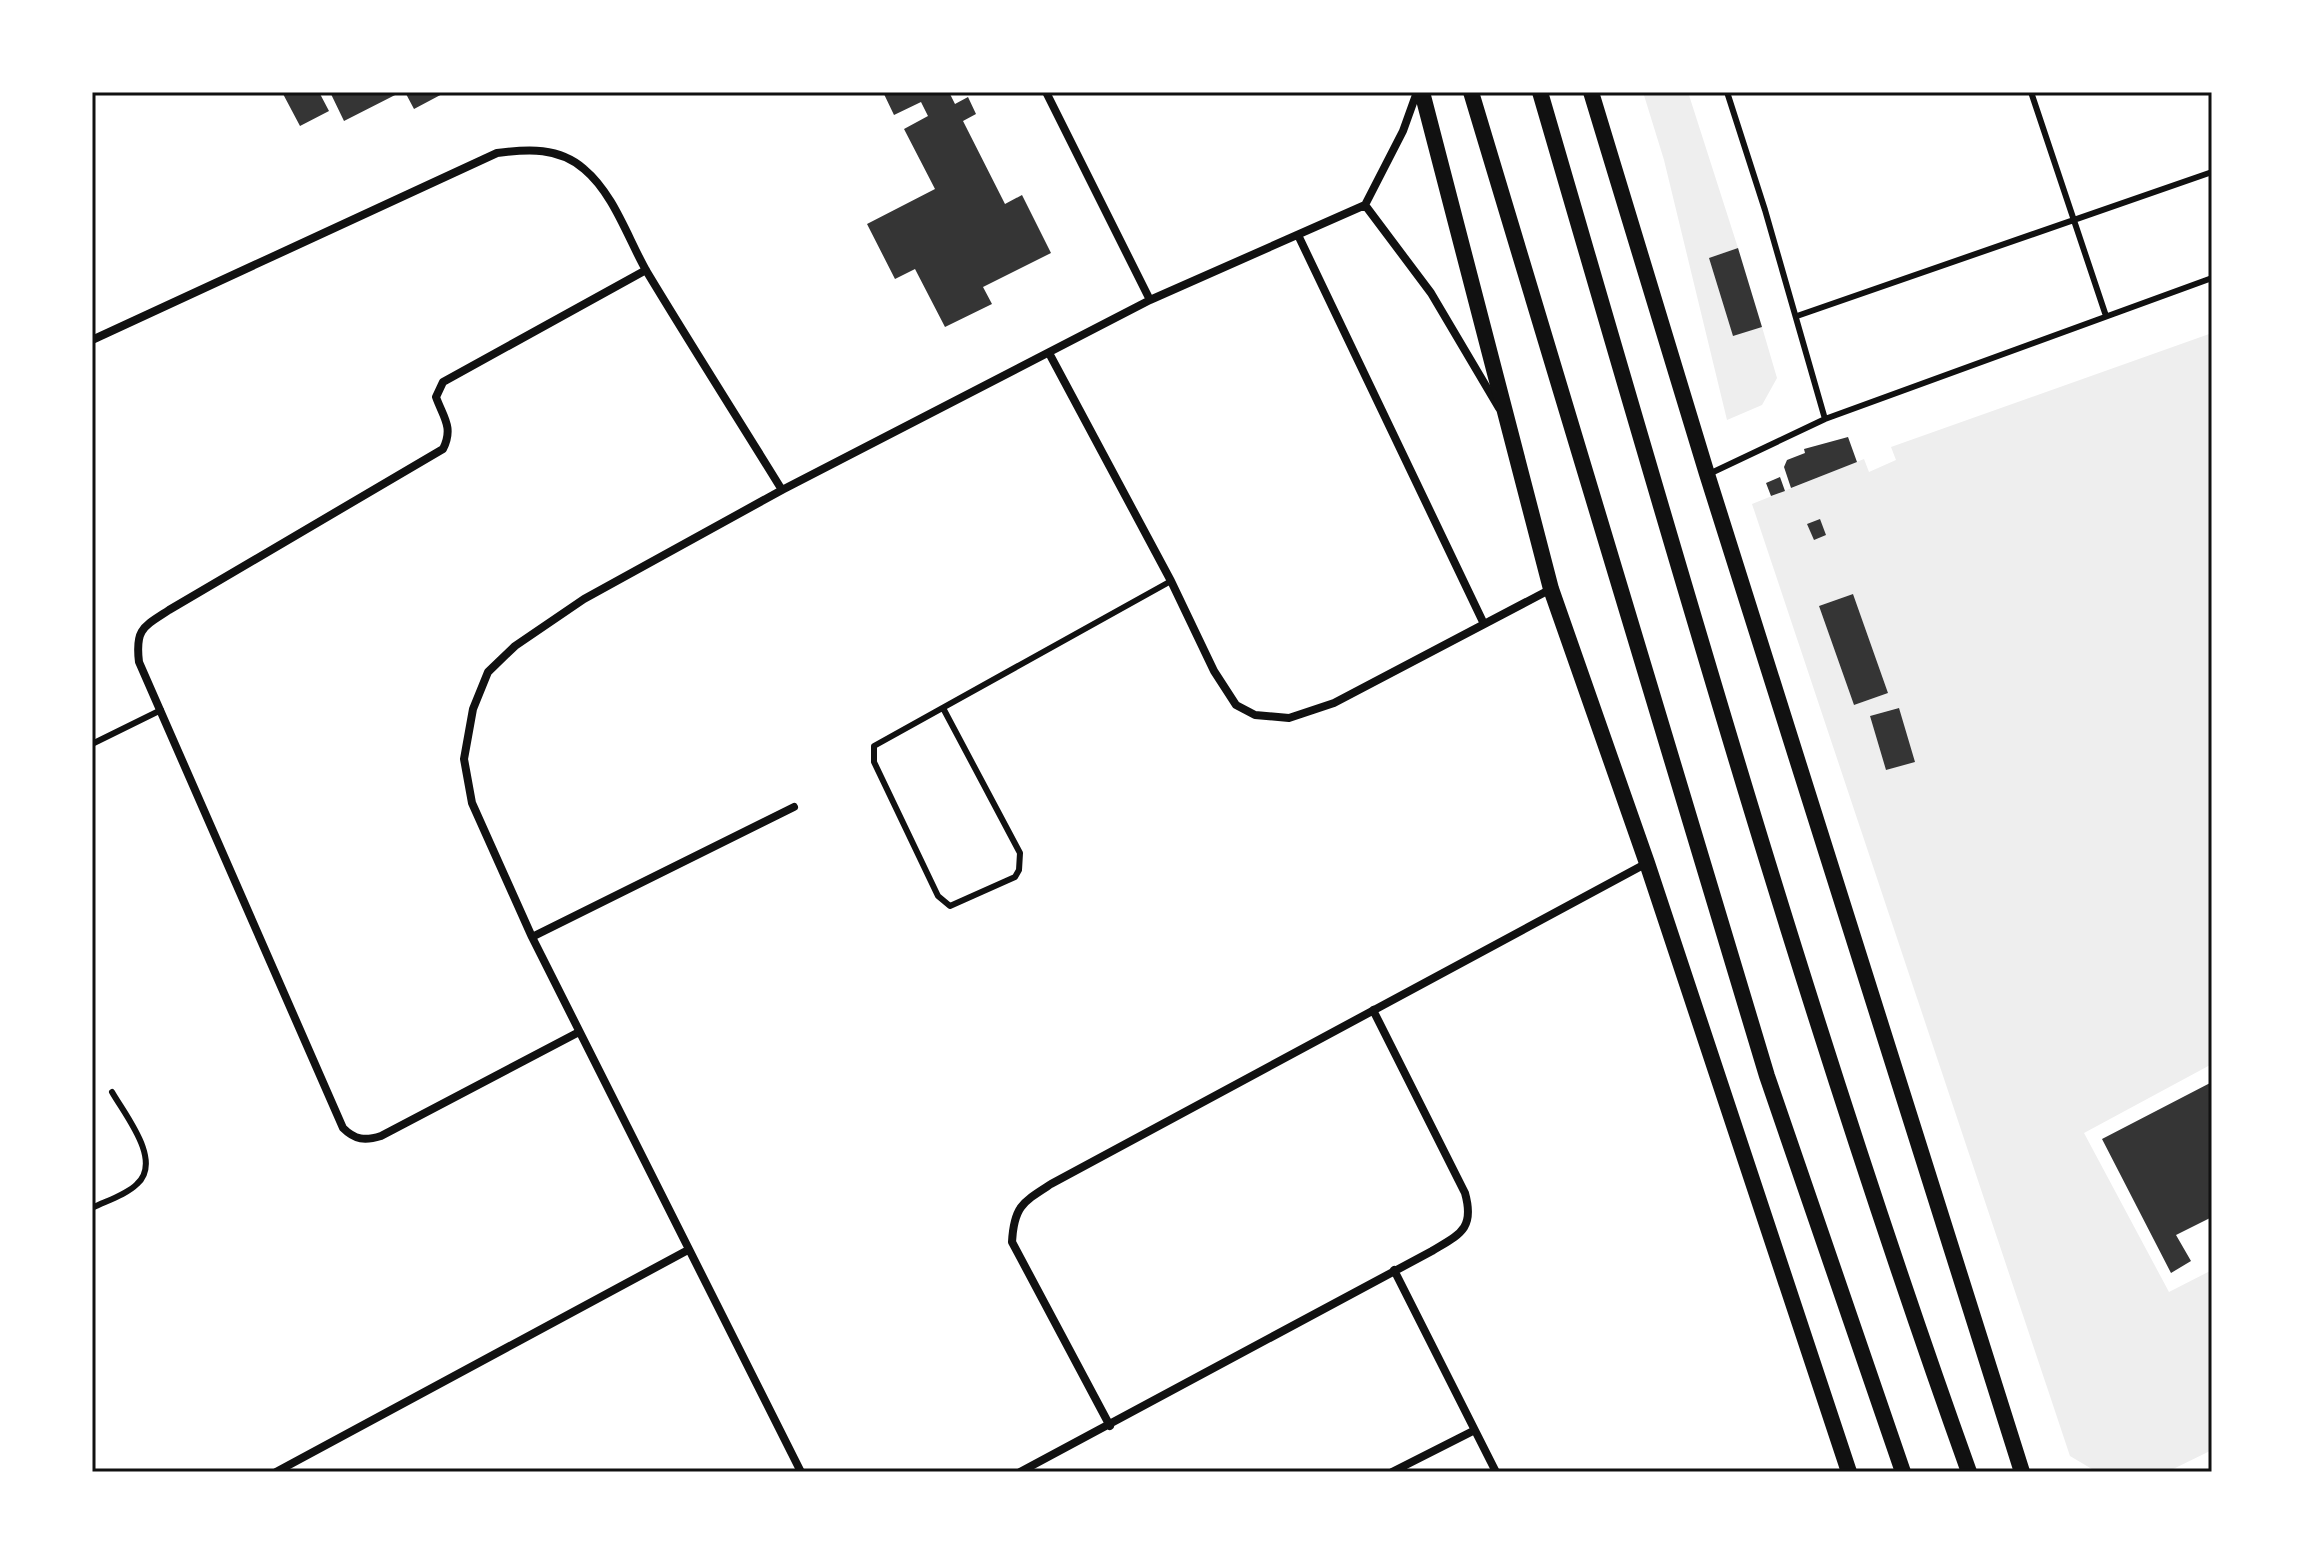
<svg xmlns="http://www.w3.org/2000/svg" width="2304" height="1564" font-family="'Zilla Slab',serif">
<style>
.green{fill:#eee;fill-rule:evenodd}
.building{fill:#353535}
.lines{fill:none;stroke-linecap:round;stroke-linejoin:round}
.service{stroke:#111;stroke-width:6}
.minor{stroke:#111;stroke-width:8}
.secondary{stroke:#111;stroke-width:16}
.neatline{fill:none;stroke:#111;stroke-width:3}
</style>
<rect width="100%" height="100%" fill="#fff"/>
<path class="green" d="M1643 92H1688L1738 248 1709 258 1733 335 1762 327 1777 378 1762 405 1727 420 1664 160Z
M2212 333V1064L2084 1133 2169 1292 2212 1270V1450L2167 1472H2097L2070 1456 1752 504 1864 459 1869 472 1896 460 1891 447ZM1853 594 1888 693 1854 705 1819 606ZM1898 708 1914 761 1886 770 1870 716Z"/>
<path class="building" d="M282 92H319L329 111 300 126Z
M330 92H401L344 121Z
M405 92H446L414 109Z
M883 92H949L955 104 968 97 976 114 963 121 1005 204 1022 195 1051 253 983 287 992 304 945 327 915 269 895 279 867 224 935 189 904 129 928 116 921 102 894 115Z
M1738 248 1762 327 1733 336 1709 258Z
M1848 437 1857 462 1791 488 1784 467 1787 460 1805 453 1804 449Z
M1780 477 1785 491 1771 496 1766 483Z
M1820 519 1826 535 1814 540 1807 524Z
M1853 594 1888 693 1854 705 1819 606Z
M1899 708 1915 762 1886 770 1870 716Z
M2212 1082V1217L2176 1235 2191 1261 2171 1273 2102 1139Z"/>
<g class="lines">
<path class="service" d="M1727 92 1765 210 1825 419
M2031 92 2106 316
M1797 316 2212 172
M1709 474 1825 419 2212 278
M943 708 1020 853 1019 870 1015 877 950 906 938 896 874 762V746L1171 581
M92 744 161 710
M92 1208C106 1201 126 1195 137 1184 163 1161 125 1115 112 1092"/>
<path class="minor" d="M1046 92 1150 300
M1365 205 1431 293 1499 408
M1298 235 1484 624
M92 340 497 153C528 149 559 147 584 169 614 194 628 239 647 272 691 345 737 417 782 490
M1049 353 1171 581 1214 671 1236 705 1255 715 1289 718 1334 703 1551 589
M532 937 794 807
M579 1032 381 1136C365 1141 355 1140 343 1128L139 662C135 629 143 627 169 610L443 449C454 427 443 417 436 397L443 382 646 270
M1394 1270 1496 1472
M1110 1426 1012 1242C1014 1206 1023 1202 1051 1184L1647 863
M276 1472 688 1250
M801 1472 532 937 472 803 464 759 473 709 488 672 515 646 584 599 782 490 1150 300 1365 205 1403 131 1417 92
M1020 1472 1432 1251C1460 1234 1475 1229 1465 1193L1373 1010
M1392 1472 1473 1431"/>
<path class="secondary" d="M1422 92 1551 589 1647 863 1849 1472
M1471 92 1767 1076 1903 1472
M1540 92C1675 554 1806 1018 1969 1472
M1591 92 1707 474 2022 1472"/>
</g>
<rect width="2304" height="1564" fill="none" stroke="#ffffff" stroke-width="188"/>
<rect x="94" y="94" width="2116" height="1376" class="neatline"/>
</svg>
